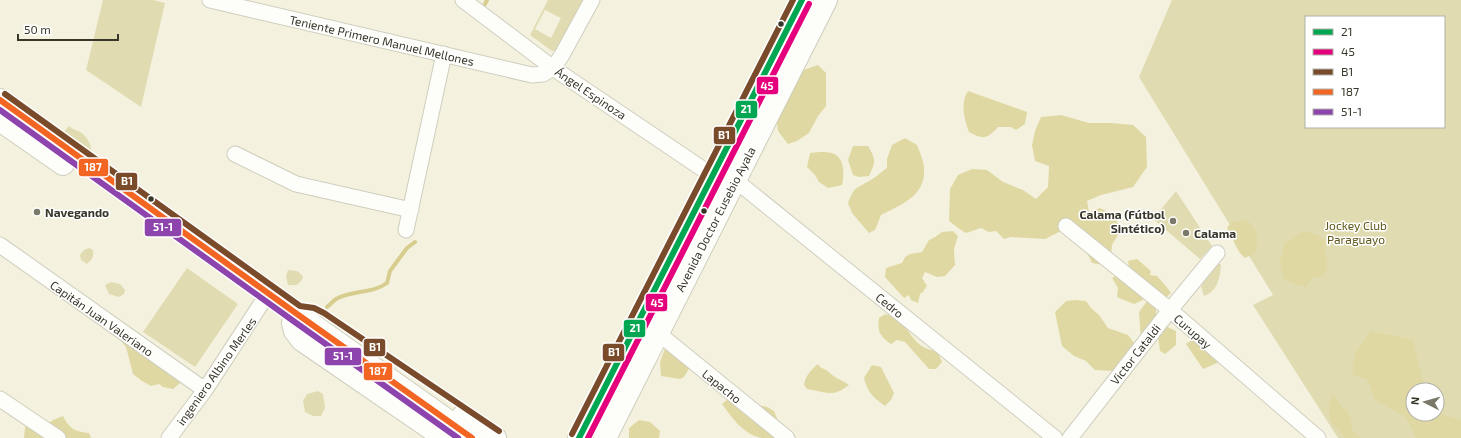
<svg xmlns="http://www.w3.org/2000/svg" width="1461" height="438" font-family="'Exo 2',sans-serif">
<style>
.green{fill:#e1dbb1;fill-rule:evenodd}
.forest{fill:#e0d8a2}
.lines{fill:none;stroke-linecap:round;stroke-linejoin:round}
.stream{stroke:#d6cd8e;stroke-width:4}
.minor-casing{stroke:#cfcebe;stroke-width:17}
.highway-casing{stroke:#cfcebe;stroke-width:24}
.minor{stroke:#fdfdfa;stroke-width:15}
.highway{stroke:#fdfdfa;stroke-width:22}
.bus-1-casing{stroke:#fff;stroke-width:9}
.bus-2-casing{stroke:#fff;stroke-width:9}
.bus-3-casing{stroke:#fff;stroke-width:9}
.bus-4-casing{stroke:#fff;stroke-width:9}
.bus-5-casing{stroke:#fff;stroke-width:9}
.bus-1{stroke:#00a651;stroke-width:6}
.bus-2{stroke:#e5007d;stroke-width:6}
.bus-3{stroke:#7a4b2a;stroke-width:6}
.bus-4{stroke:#f26522;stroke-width:6}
.bus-5{stroke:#8e44ad;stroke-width:6}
.bus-dot{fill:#383628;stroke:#fff;stroke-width:1.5}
.poi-dot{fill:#7a7868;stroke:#fff;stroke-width:1.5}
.labels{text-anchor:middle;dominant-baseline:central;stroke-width:3;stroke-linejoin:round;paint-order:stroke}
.street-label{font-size:12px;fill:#383628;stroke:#fff}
.poi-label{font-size:12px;font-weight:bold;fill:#383628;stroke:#fff;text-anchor:start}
.park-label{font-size:12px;fill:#61591b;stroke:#fff}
.line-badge{stroke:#fff;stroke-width:1.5}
.badge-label{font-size:11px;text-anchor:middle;font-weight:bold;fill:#fff}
</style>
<rect width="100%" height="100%" fill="#f4f2df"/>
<path class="green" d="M103 0H153L165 3 141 107 86 70Z
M548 0H584L558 50 552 51 530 35ZM545 10 561 18 551 38 535 29Z
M1172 0H1461V438H1338L1253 305 1273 295 1139 77ZM1306 17H1444V127H1306ZM1413 390H1437V414H1413Z
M14 125 61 135 69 126C73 130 80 131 83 134 91 142 92 149 91 158L136 211Z
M1176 191 1212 246 1200 259 1153 219Z
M89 248 93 250C94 258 92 259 87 264L81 260 80 255 84 250Z
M1213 264H1221C1220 278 1218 291 1204 296L1201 287Z
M187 268 238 304 195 367 143 332Z
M288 270 297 271 303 276 302 280 297 285H288L286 276Z
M111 282 120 284 125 290 124 294 119 297 109 294 105 285Z
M318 391 323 394 325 408 321 416H313L305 412 303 401 307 394Z"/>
<path class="forest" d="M818 65 826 73V106L818 116 809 133 797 141 788 144 778 131 776 117 798 72Z
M968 91 1027 112 1025 124 1016 130 1011 127H998C987 139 983 140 969 132 964 119 960 103 968 91Z
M1061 115 1089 123H1111L1133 125 1146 137 1147 167 1133 187 1101 195 1087 201 1089 212 1100 208 1114 215 1118 224 1119 233 1112 245 1111 259 1104 265 1092 263C1086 247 1074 240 1061 231L1045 239 1011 237 1004 239 996 231 989 232 981 228 966 233 961 230 949 221 950 189 958 175 972 169 987 170 1003 182 1023 190 1036 199 1048 187 1049 166 1035 161 1032 145 1035 131 1041 117Z
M905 138 917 145C920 153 924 161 924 169 926 196 900 205 881 215L875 230 869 233 852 213 848 203C855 186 854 190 869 181 875 178 881 172 887 168V159L892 145Z
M853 146H868C876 160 876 161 869 176L859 177 853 175 848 160Z
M820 152C825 152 832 152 836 155 845 161 844 176 842 185L828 188 819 182 815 175 807 167 810 153Z
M1246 219C1258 230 1259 238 1255 253L1245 258C1235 250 1234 238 1227 228L1232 221 1238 222Z
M953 231 958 236 954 249 955 265 945 276 937 277 925 272 922 278 927 286 926 287 923 292 920 294 918 303 911 300 909 295 904 298 885 277 886 268 902 263 905 257 910 254 922 252 929 240 935 237 942 232Z
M1306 231 1318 235 1325 241 1327 268 1322 276 1312 279 1306 287 1297 285 1284 279 1280 263 1284 244 1299 234Z
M1137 259 1151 271 1150 275 1157 276 1166 286 1171 293 1163 300 1130 276 1128 261Z
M1119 274 1143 296V300L1134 304 1117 297 1118 288 1112 278Z
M1075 300 1086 301 1091 308 1099 315 1108 328 1128 335 1134 343 1114 371 1095 370 1086 361 1074 356 1062 346 1055 312 1066 301Z
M1147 301 1156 305V315L1159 323 1176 331V345L1165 354 1160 351 1158 336 1141 341 1139 312Z
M885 314C912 321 909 349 937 351L942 362 936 369H929L905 342 897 340 891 344C880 336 877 332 879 318Z
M126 329 146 339 181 374 180 383 173 389 163 387 159 384 151 386 142 381 133 374 126 347 113 331Z
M1371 331 1413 340 1425 390H1413V414L1437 413 1461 420V438H1416L1406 417 1375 400 1368 380 1352 374 1355 353Z
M1193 339 1217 359V363L1203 369 1186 344Z
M681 341 689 354 690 367 684 377 680 379 661 376 660 362 666 346Z
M818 364 821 368C829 370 829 373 835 377 840 380 844 381 849 385 833 398 826 392 807 389L804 385C805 376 811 370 818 364Z
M872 365 881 367 894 393 891 400 885 406C873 397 868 393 864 378Z
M1333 396 1349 414 1351 420 1352 430 1360 438H1345C1331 422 1326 421 1331 398Z
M729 398 767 407 774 411 778 421 788 430 787 438C779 438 769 438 762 438 744 435 732 418 722 404Z
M63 416C70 430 75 431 89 433L91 438H24L25 427 30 418 46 425 53 420Z
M639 420 650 422 660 431 659 438H629V428Z"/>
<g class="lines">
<path class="stream" d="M485 4 487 0
M327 307C330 305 333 301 336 299 352 290 372 294 387 283L390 271 407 248 415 242"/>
<g class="minor-casing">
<path id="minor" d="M210 0 532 75 543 74 553 68 562 55 592 0
M463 0 553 68 713 176 735 180 1055 438
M235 154 296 184 411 210
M1066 226 1170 310 1318 438
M406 230 444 54
M0 245 205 390
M658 333 787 438
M0 399 58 438
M169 438 205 390 261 304
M1070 438 1170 310 1217 253"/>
</g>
<g class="highway-casing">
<path id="highway" d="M0 100 297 314 472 438
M0 120 63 164
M293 323 295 331 302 340 445 438
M463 416 495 438
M579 438 713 176 802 0
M605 438 826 0"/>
</g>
<use href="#minor" class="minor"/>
<use href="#highway" class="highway"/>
<g class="bus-1-casing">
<path id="bus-1" d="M579 438 802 0"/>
</g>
<g class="bus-2-casing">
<path id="bus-2" d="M588 438 809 4"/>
</g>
<g class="bus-3-casing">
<path id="bus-3" d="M5 94 300 306 314 308 324 313 499 431
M572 434 793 0"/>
</g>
<g class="bus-4-casing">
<path id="bus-4" d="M0 100 297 314 472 438"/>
</g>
<g class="bus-5-casing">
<path id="bus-5" d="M0 110 292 320 458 438"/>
</g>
<use href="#bus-1" class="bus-1"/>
<use href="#bus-2" class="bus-2"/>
<use href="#bus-3" class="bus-3"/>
<use href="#bus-4" class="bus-4"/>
<use href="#bus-5" class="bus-5"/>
</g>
<g class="bus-dot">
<circle cx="781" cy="24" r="3.5"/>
<circle cx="151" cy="199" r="3.5"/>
<circle cx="704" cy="211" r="3.5"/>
</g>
<g class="poi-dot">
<circle cx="37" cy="212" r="4"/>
<circle cx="1173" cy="221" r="4"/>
<circle cx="1186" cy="233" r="4"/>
</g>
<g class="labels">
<g class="street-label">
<text transform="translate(382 40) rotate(13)">Teniente Primero Manuel Mellones</text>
<text transform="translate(591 93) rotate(34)">Ángel Espinoza</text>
<text transform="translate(715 219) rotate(-63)">Avenida Doctor Eusebio Ayala</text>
<text transform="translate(890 305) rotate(39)">Cedro</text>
<text transform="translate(102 318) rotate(35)">Capitán Juan Valeriano</text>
<text transform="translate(1193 331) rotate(41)">Curupay</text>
<text transform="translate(1135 354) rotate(-52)">Victor Cataldi</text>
<text transform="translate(216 371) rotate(-55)">ingeniero Albino Merles</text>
<text transform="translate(722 386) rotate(39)">Lapacho</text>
</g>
<g class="poi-label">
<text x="45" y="212">Navegando</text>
<text x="1165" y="214" text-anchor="end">Calama (Fútbol<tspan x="1165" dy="14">Sintético)</tspan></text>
<text x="1194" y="233">Calama</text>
</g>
<g class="park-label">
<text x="1356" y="225">Jockey Club<tspan x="1356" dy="14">Paraguayo</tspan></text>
</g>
</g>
<g class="line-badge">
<rect x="756" y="76" width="23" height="19" rx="4" fill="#e5007d"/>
<rect x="735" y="100" width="23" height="19" rx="4" fill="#00a651"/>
<rect x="713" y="126" width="23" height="19" rx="4" fill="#7a4b2a"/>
<rect x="78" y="158" width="31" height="19" rx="4" fill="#f26522"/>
<rect x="115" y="172" width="23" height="19" rx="4" fill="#7a4b2a"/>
<rect x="144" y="218" width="38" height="19" rx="4" fill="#8e44ad"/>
<rect x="645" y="293" width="23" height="19" rx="4" fill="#e5007d"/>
<rect x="623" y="319" width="23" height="19" rx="4" fill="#00a651"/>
<rect x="363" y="338" width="23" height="19" rx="4" fill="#7a4b2a"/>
<rect x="602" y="343" width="23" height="19" rx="4" fill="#7a4b2a"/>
<rect x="324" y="347" width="38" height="19" rx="4" fill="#8e44ad"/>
<rect x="363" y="362" width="30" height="19" rx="4" fill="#f26522"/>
</g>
<g class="badge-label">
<text x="767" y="90">45</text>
<text x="746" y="113">21</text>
<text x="724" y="139">B1</text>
<text x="93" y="171">187</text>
<text x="127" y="185">B1</text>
<text x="163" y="231">51-1</text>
<text x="657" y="307">45</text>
<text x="635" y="332">21</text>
<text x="375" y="351">B1</text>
<text x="614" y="356">B1</text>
<text x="343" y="360">51-1</text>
<text x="378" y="375">187</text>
</g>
<rect x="1305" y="16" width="140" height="112" fill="#ffffff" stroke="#afafa9"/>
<rect x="1313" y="29" width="20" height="6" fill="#00a651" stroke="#afafa9"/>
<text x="1341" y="36" font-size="12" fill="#383628">21</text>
<rect x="1313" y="49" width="20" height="6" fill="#e5007d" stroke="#afafa9"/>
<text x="1341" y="56" font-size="12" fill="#383628">45</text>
<rect x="1313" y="69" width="20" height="6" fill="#7a4b2a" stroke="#afafa9"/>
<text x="1341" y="76" font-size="12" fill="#383628">B1</text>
<rect x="1313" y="89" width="20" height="6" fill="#f26522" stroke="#afafa9"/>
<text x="1341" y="96" font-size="12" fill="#383628">187</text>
<rect x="1313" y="109" width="20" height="6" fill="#8e44ad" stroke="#afafa9"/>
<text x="1341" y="116" font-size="12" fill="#383628">51-1</text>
<g transform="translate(1425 402) rotate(276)"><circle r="19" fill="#ffffff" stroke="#afafa9"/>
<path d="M0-3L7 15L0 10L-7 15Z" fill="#7a7868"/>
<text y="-6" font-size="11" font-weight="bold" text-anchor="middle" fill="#383628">N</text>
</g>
<path d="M18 34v6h100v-6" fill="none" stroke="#383628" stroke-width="2"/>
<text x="24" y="34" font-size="12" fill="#383628" stroke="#ffffff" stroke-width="3" paint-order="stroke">50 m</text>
</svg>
